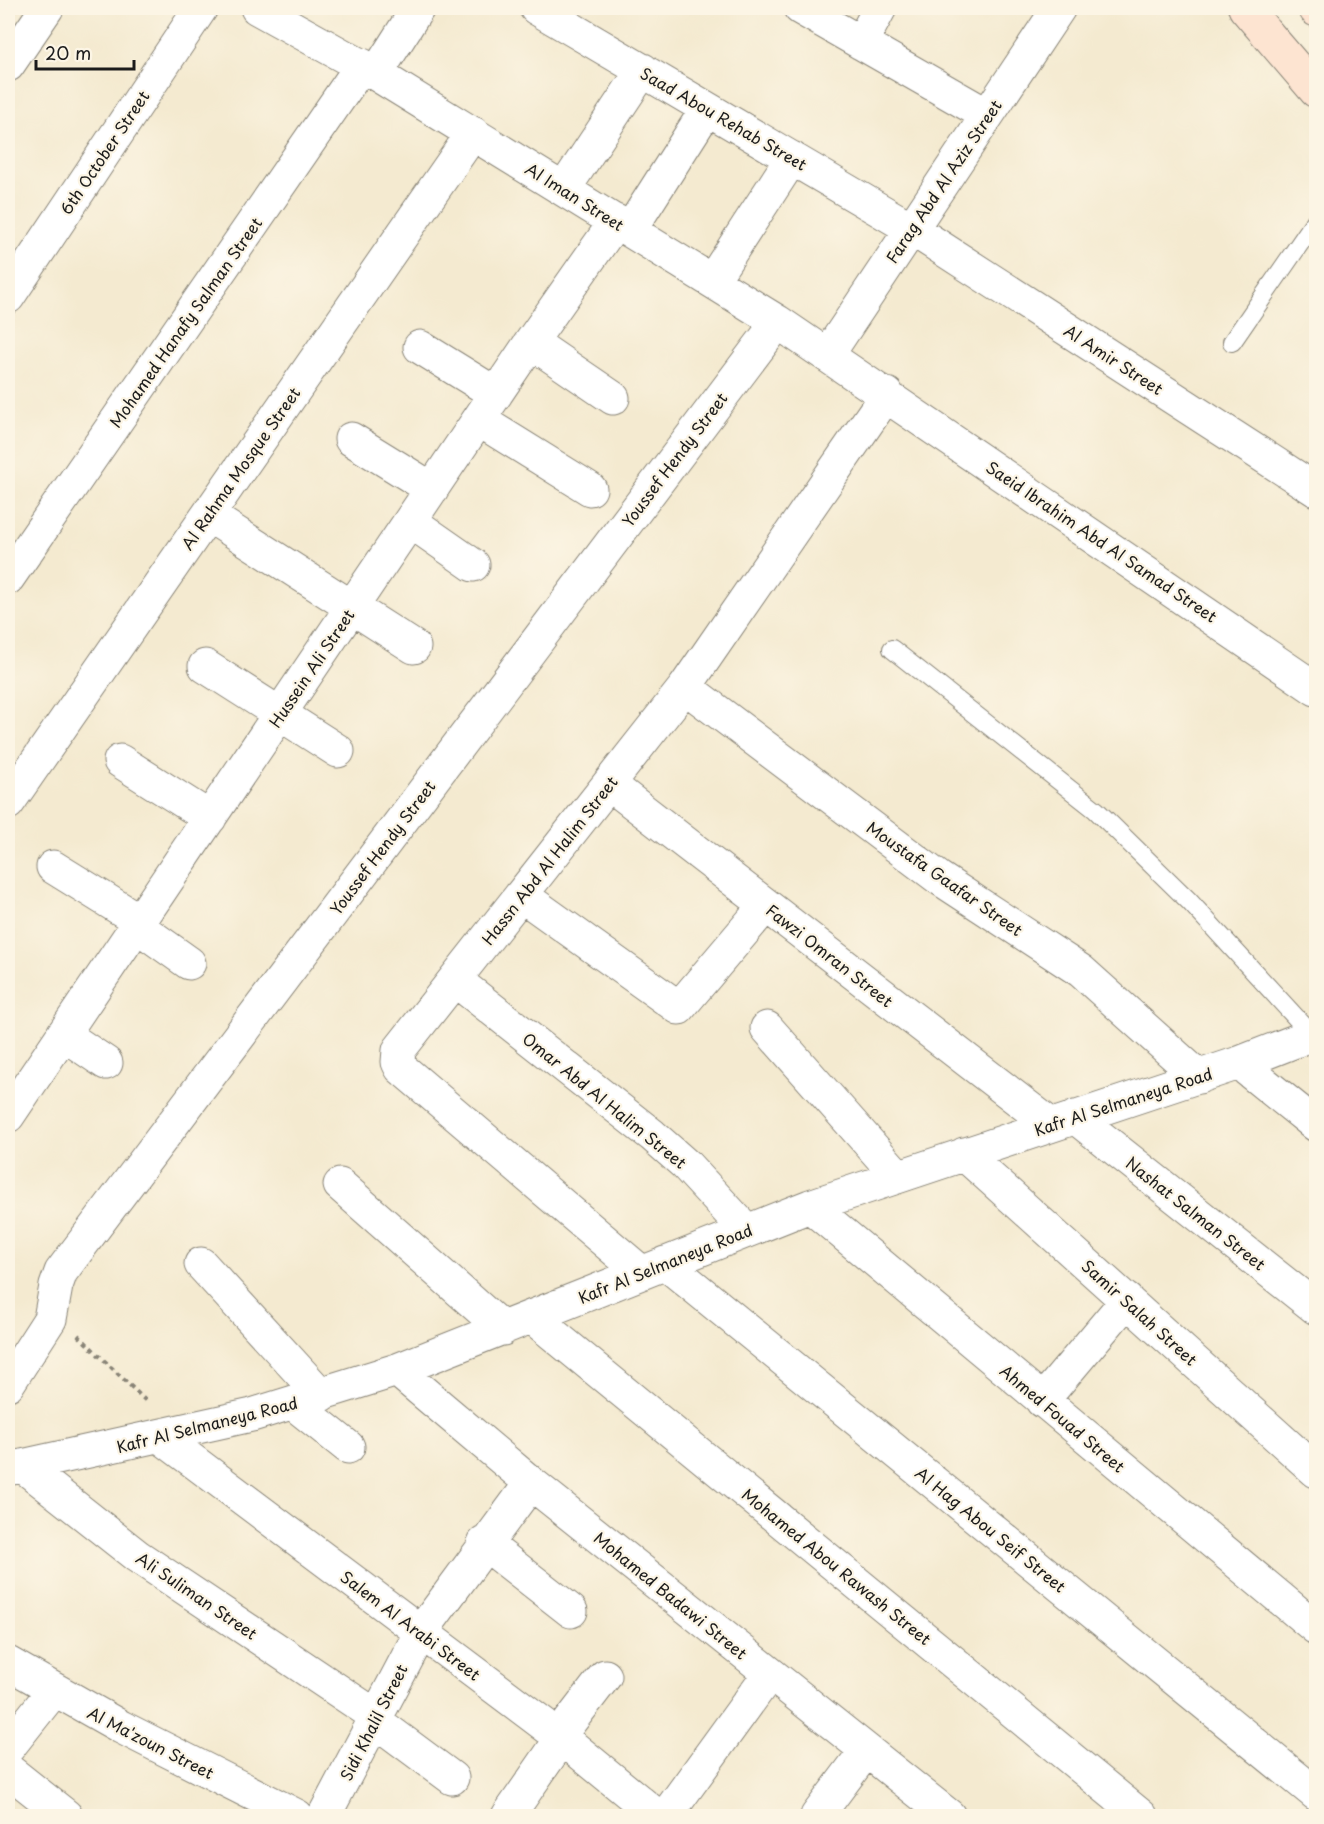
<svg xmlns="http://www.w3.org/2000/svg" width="1324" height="1824" font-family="'Playpen Sans',sans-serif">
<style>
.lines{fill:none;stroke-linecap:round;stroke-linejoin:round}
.service-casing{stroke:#888376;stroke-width:20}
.minor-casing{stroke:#888376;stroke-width:35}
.secondary-casing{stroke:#888376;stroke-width:35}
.path{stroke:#888376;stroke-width:4;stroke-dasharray:4.5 4.5;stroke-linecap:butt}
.service{stroke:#fff;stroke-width:18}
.minor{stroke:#fff;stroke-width:33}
.secondary{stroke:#fde4d1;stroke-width:33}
.labels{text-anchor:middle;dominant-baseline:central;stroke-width:4.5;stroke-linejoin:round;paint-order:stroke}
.street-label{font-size:16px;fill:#1c1c1c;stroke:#fcf5e5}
</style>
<rect width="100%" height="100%" fill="#fcf5e5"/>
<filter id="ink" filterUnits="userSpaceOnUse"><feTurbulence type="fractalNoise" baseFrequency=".0167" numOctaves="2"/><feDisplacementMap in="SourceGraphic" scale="12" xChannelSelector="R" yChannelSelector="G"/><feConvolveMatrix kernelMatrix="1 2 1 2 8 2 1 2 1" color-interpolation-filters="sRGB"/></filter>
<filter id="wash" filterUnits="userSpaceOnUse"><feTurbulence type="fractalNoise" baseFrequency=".008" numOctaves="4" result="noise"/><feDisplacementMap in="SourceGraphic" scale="24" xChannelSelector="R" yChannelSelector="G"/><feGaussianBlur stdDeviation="1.35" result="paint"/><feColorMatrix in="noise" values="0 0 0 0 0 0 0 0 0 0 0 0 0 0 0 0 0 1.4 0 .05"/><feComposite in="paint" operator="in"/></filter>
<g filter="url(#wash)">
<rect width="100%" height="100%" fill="#f4ead0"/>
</g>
<g filter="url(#ink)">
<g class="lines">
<g class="service-casing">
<path id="service" d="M1232 342 1316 220
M892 649 1096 810 1189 901 1312 1035"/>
</g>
<g class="minor-casing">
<path id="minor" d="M257 8 376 74 778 322 1316 689
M536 8 912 229 1316 490
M800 8 987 115
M861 43 880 8
M8 65 47 8
M376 74 418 8
M564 189 643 70
M630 230 707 109
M712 281 792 158
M8 297 201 8
M531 342 613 398
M420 347 496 394
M828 354 1059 8
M479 420 590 489
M351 439 432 489
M208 515 414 647
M410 521 473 565
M8 578 362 65
M205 666 338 751
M685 687 939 878 1081 971 1199 1077
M120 761 210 818
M609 784 1051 1125
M8 803 473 133
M53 867 140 921
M521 895 679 1008 766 905
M137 926 189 963
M455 980 652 1135 686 1165 746 1230
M767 1028 898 1176
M63 1034 106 1063
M1239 1063 1316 1125
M8 1116 531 342 616 221
M1075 1117 1316 1308
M964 1154 1316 1471
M340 1185 503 1329
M810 1206 1316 1628
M665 1263 1316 1794
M201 1264 321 1395
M641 1272 401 1068 398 1062 399 1050 685 687 887 394
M532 1317 1141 1816
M397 1370 531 1483 949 1816
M8 1384 50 1319 56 1286 61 1272 778 322
M1042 1401 1127 1300
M293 1403 348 1447
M161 1437 562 1738 657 1816
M23 1466 137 1556 376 1716
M8 1469 252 1415 397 1370 810 1206 1239 1063 1316 1033
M484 1543 571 1611
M8 1663 121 1727 297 1816
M374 1720 452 1778
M559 1736 605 1676
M8 1748 54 1690
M8 1770 66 1816
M324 1816 421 1632 531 1483
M508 1816 562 1738
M666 1816 769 1674
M817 1816 865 1752"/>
</g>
<g class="secondary-casing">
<path id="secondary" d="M1245 8 1316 91
M1315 8 1316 10"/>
</g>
<path class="path" d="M78 1335 148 1403"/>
<use href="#service" class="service"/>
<use href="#minor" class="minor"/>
<use href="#secondary" class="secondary"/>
</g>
</g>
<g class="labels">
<g class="street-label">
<text transform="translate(724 118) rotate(30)">Saad Abou Rehab Street</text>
<text transform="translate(104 152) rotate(-56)">6th October Street</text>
<text transform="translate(943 181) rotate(-56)">Farag Abd Al Aziz Street</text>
<text transform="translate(575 196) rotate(32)">Al Iman Street</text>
<text transform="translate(185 322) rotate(-55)">Mohamed Hanafy Salman Street</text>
<text transform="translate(1114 359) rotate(33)">Al Amir Street</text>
<text transform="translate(674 459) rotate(-53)">Youssef Hendy Street</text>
<text transform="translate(240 468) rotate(-55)">Al Rahma Mosque Street</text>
<text transform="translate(1102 541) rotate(34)">Saeid Ibrahim Abd Al Samad Street</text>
<text transform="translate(311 668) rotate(-56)">Hussein Ali Street</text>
<text transform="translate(382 847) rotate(-53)">Youssef Hendy Street</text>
<text transform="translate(549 860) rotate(-52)">Hassn Abd Al Halim Street</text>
<text transform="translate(945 878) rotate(35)">Moustafa Gaafar Street</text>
<text transform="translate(830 955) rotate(38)">Fawzi Omran Street</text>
<text transform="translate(605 1100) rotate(39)">Omar Abd Al Halim Street</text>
<text transform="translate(1123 1101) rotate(-18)">Kafr Al Selmaneya Road</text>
<text transform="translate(1196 1213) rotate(38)">Nashat Salman Street</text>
<text transform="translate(665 1263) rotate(-22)">Kafr Al Selmaneya Road</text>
<text transform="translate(1140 1312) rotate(42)">Samir Salah Street</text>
<text transform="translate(1063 1418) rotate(40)">Ahmed Fouad Street</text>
<text transform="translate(207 1424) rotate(-14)">Kafr Al Selmaneya Road</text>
<text transform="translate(991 1529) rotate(39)">Al Hag Abou Seif Street</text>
<text transform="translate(837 1566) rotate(39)">Mohamed Abou Rawash Street</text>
<text transform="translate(197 1595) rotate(34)">Ali Suliman Street</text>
<text transform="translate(671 1595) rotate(39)">Mohamed Badawi Street</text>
<text transform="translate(411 1625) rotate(37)">Salem Al Arabi Street</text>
<text transform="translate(373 1722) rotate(-63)">Sidi Khalil Street</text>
<text transform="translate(151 1742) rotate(27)">Al Ma'zoun Street</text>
</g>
</g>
<rect width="1324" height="1824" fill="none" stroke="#fcf5e5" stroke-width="30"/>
<path d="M36 60v9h98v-9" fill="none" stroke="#1c1c1c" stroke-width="3"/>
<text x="45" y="60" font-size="18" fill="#1c1c1c" stroke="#fcf5e5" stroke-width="4.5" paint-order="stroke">20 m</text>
</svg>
